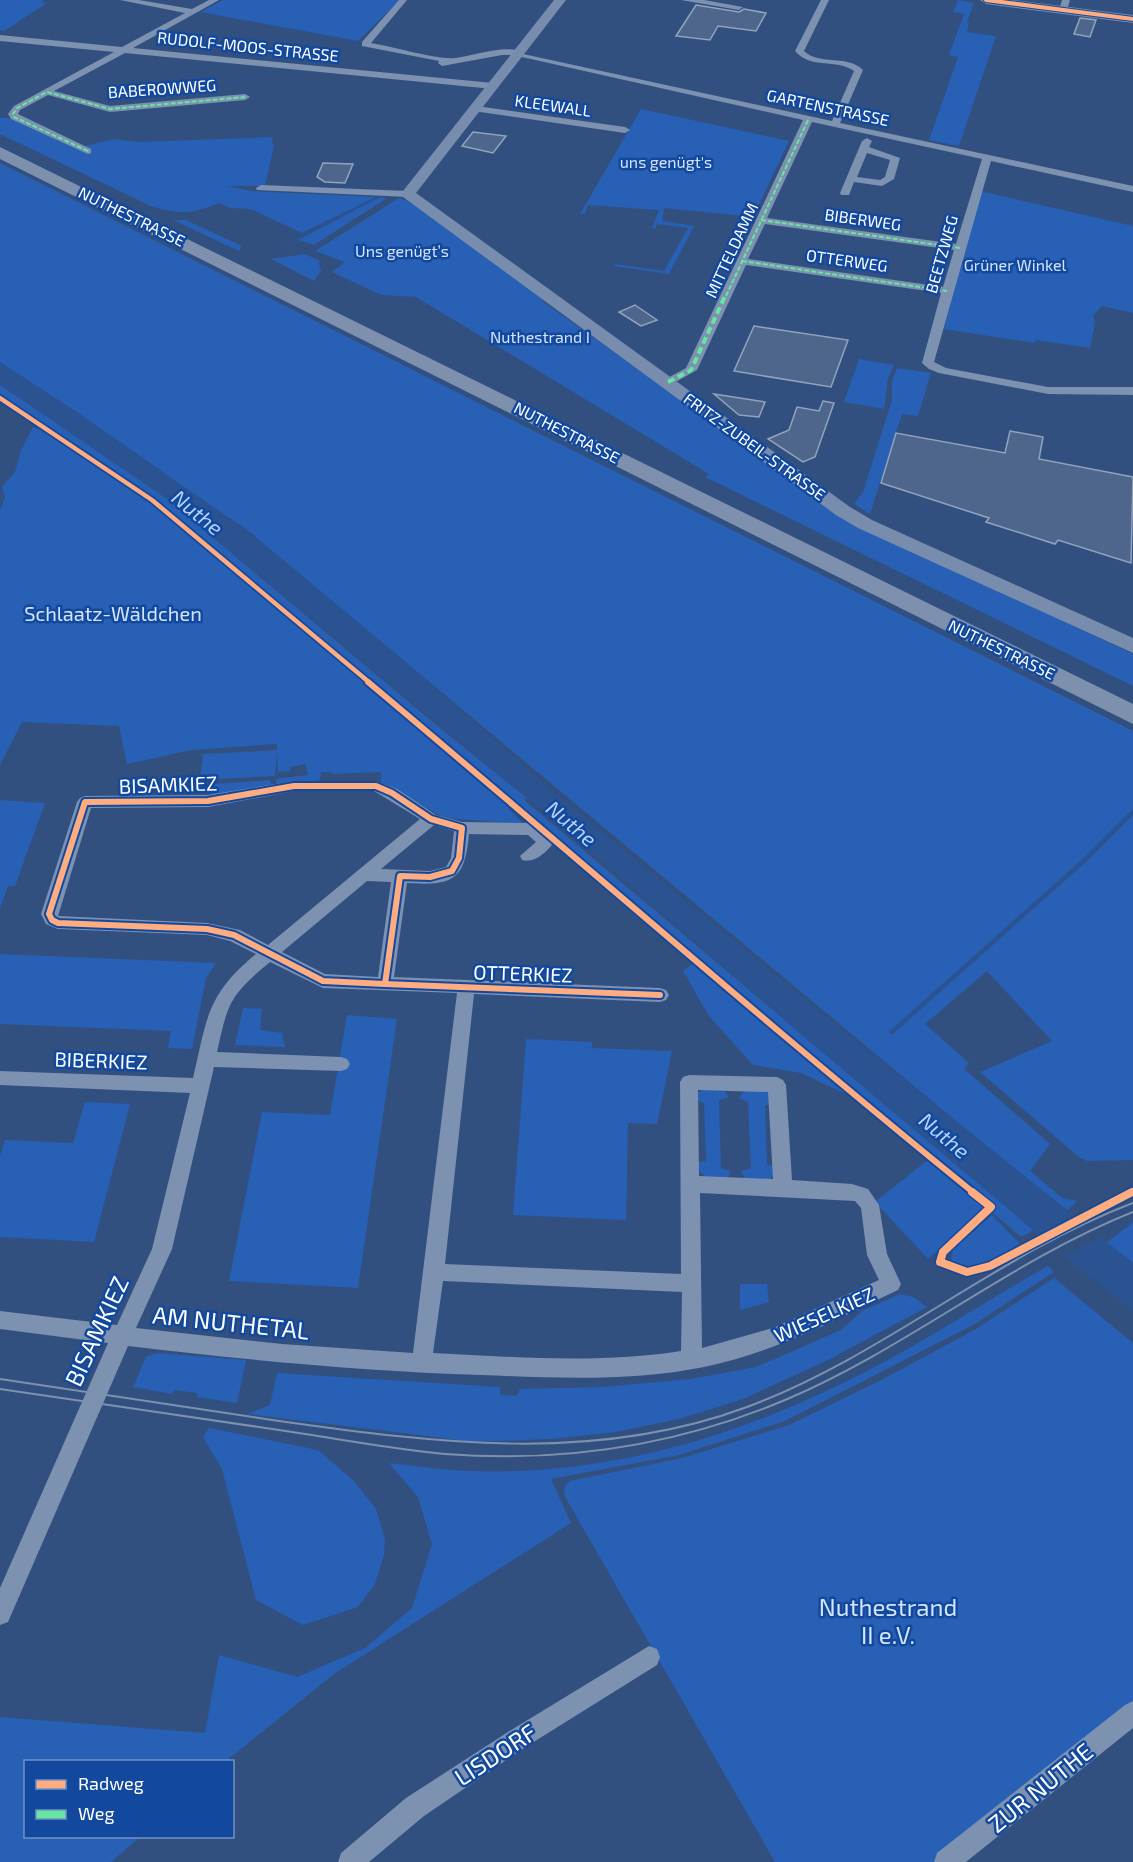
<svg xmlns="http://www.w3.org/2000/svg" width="1133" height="1862" font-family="'Exo 2',sans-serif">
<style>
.green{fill:#2760b5;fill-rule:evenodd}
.water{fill:#2b5291}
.pier{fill:#32507f}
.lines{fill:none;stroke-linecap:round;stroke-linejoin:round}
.stream-far1{stroke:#2b5291;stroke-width:2}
.stream{stroke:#2b5291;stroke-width:4.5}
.building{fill:#4e668c;stroke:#92a3bd;stroke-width:1.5}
.street{fill:#7d91b0;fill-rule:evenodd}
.secondary{fill:#788cad;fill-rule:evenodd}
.highway{fill:#7d91ae;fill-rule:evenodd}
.tram{stroke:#7d91ae;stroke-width:2}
.quiet-far1{stroke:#66e7a1;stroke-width:2;stroke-dasharray:5 2;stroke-linecap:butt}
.quiet{stroke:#66e7a1;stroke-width:4;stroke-dasharray:7 4;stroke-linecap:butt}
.cycleway-far3-casing{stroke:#12499f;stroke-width:6}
.cycleway-far2-casing{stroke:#12499f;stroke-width:8}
.cycleway-far1-casing{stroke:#12499f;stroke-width:10}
.cycleway-casing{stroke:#12499f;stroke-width:11}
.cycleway-far3{stroke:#ffac80;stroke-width:4}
.cycleway-far2{stroke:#ffac80;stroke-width:4.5}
.cycleway-far1{stroke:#ffac80;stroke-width:6}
.cycleway{stroke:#ffac80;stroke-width:8}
.labels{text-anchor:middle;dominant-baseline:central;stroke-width:5;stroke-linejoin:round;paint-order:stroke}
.far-street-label{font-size:16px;fill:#fff;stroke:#12499f}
.far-park-label{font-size:16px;fill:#d3e4fe;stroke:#12499f}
.park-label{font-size:20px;fill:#d3e4fe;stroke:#12499f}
.street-label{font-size:20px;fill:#fff;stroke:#12499f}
.water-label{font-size:21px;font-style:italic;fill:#b7d3fb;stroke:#12499f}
.near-street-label{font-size:24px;fill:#fff;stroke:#12499f}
.near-park-label{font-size:24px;fill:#d3e4fe;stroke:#12499f}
</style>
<rect width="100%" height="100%" fill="#32507f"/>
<path class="green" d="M0 0H43L42 2 47 3 4 31 0 30Z
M223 0H400L358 41 201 12Z
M958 0 974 3 967 21 969 22 967 32 996 36 959 146 929 140 958 57 949 55 964 14 953 12Z
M641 109 789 141 753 217 664 208 662 221 694 226 669 274 613 266 615 264 664 271 688 228 657 224 655 229 652 228 659 210 588 205 585 214H580Z
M0 118H9L77 148 114 139 138 142 273 137 272 144 274 145 265 186H228L251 191 376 197 302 233 251 209 230 208 219 203C192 214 180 215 151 206L0 134Z
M0 163 1133 731V1160L1087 1161 1080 1158 980 1072 1052 1041 987 971 925 1024 969 1063 964 1069 1050 1144 1030 1171 1062 1198 1078 1201 1065 1212 246 529 0 365Z
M980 191 1133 226V313L1102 306 1093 316 1095 322 1090 348 1036 340 1035 343 944 329Z
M380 197 387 198 314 245 298 240Z
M399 198 412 203 544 297 542 301 800 484 1057 618 1133 654V686L705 477 709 474 416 297 381 295 332 272 345 262 315 251Z
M173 220H186L242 246 239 251Z
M305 254 318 260 321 271 314 281 271 259Z
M859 359 894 365 888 378 884 409 844 402Z
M897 368 931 373 918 416 902 414 870 514 854 504 863 492 892 400V381Z
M0 384 166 498 434 723 527 798 524 800 1034 1230 1021 1237 986 1207 928 1259 875 1202 929 1159 850 1096 801 1073 753 1065 709 1016 683 971 692 964 511 806 508 808 523 824 445 818 381 783V772L332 774V772H321L320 780 277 786 276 779 308 775 305 764 290 767V771L278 772 277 753 275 776 200 780 203 754 277 750V744L192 750 127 764 119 726 22 722 0 765V510L5 498 2 487 15 472 21 450 33 427 45 432 151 498 0 397ZM271 599 333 650 396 709Z
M270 780 272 787 212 797 215 784Z
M0 800 45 803 15 886H8L0 909Z
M0 954 216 963 206 978 192 1049 168 1048 171 1031 0 1024Z
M243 1008 262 1009 260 1030 282 1033 285 1047 235 1045Z
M347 1015 397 1019 358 1288 229 1281 262 1112 330 1115Z
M526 1039 592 1042V1048L672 1051 657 1124 628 1123 626 1220 513 1215Z
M705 1088 723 1089 729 1097 719 1100 721 1168 731 1171 728 1178C712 1178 702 1180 695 1163L706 1161 704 1103 694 1099 696 1094Z
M745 1090 767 1092 774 1103 765 1106 767 1164 777 1167 775 1175 766 1181 745 1179 741 1171 751 1168 748 1102 739 1098Z
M85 1102 130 1104 94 1242 0 1237V1156L5 1140 73 1143Z
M992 1215 1020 1244C998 1258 977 1273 951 1262L953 1249Z
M1133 1222V1263L1106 1243Z
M1048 1266 1054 1272 973 1325 785 1421 679 1455 551 1479 571 1523 334 1674 226 1761 26 1762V1836L140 1837 111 1862H0V1717L205 1733 219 1655 297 1677 365 1648 412 1608 432 1544 418 1497 389 1463C418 1466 447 1471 475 1471 603 1475 729 1439 843 1383 914 1349 980 1304 1048 1266Z
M1054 1278 1133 1343V1702L935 1862H775L564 1495 565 1486 570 1481 682 1458 789 1425 885 1378 976 1329Z
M740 1284H767L769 1302 740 1310Z
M900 1294 913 1297 927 1307 828 1360 743 1399 679 1419 616 1432 551 1439 475 1442 248 1414 270 1405 277 1373 500 1387V1395L517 1396 520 1389 602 1387 691 1379 756 1367 841 1330 862 1311Z
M157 1353 246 1360 237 1403 197 1397V1393L174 1390 172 1394 133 1387 146 1357Z
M209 1428 318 1450 354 1481 376 1509 385 1540 384 1555 375 1584 358 1607 303 1625 256 1600 222 1469 203 1437Z"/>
<path class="water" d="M0 362 77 412 246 530 403 660 566 802 860 1044 1133 1263V1311L1078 1268 796 1030 581 843 166 498 0 385Z"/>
<path class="pier" d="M1078 1217 1102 1236 1062 1258 1039 1239Z"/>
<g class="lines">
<path class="stream-far1" d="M275 249 378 197"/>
<path class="stream" d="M892 1032 1088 857 1133 812"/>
</g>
<path class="building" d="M696 5 739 12 744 9 766 13 756 31 718 26 710 40 676 36Z
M1080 18 1096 20 1090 37 1074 34Z
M473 132 506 136 493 153 462 146Z
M323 163 353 164 345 183 325 182 317 177Z
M635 305 657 320 641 326 619 312Z
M754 326 848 340 831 387 734 371Z
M714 394 765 402 759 417 739 415Z
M823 401 834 403 815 457 803 462 768 439 789 430 797 407 819 411Z
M1010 431 1043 437 1039 459 1133 477 1131 563 1058 540 1055 544 986 522 989 518 881 483 896 433 1005 453Z"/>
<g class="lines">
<path class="street" d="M120 0H139L192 9 209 0H219L133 48 493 83 498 86 493 89 125 53 54 91 110 106 245 94 250 97 245 100 110 112 48 95 20 110 18 114 91 149V153L88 154 11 119 8 114 14 106 114 52 0 41V35L122 47 185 13Z
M399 0H407L371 43C391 46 437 60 455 58 470 57 513 42 523 54L832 121 854 71C836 58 811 70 795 51L821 0H829L804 51C820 66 847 54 863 70L840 123 1133 186V192L991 161 934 362 946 368 1048 387H1133V395L1048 394 939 373 929 369 922 363 941 293 746 265 697 370 672 384H664V380L686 368 803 120 513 55H502L442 66 438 63 439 61 362 46V42ZM812 122 982 159 956 244 767 218ZM765 224 954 250 943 287 748 259Z
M681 0H704L743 7 739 10Z
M1062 0H1070L1067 10 1063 13 1059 10Z
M476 106 625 127 630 130 625 133 473 111 471 109Z
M867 138 872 141 869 147 900 158 894 179 882 186 854 182 849 195H841L840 193 862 141ZM867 153 890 160 885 177 880 180 857 177Z
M261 185 408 191 413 194 408 197 257 190 256 188Z
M294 781H376L397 789 436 815 462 822 532 823 538 825 554 842C548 851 534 864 522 860L520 856 536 842 528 835 469 834C465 880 453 886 407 883L394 977 660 988 666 990 669 995 666 1000 660 1002 474 994 445 1264 681 1274 680 1082 683 1077 689 1075 777 1077 783 1080 786 1085 792 1180 852 1184 868 1189 879 1205 887 1254 901 1284 898 1290C835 1320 773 1353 704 1367 631 1382 555 1378 481 1375 363 1371 246 1360 128 1346L8 1622 0 1625V1588L108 1343 0 1329V1311L117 1325 152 1249 190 1093 0 1085V1071L193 1078C207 1019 206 995 256 954L230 941 207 935 58 929 46 924 41 914 77 802 80 798 85 796 208 795ZM294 791H374L420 819 268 945 240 930 207 923 58 916 91 808 208 807ZM434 825 454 831 451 858 446 867 430 871 381 869ZM367 881 391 882 378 977 325 974 282 952ZM270 962 323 988 457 993 413 1353 282 1344 136 1328 172 1249 214 1067 341 1071 347 1069 350 1064 347 1059 341 1057 217 1052C228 1002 230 995 270 962ZM698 1090 768 1092 773 1179 699 1176ZM700 1193 855 1201 861 1208 867 1255 879 1280 773 1328 702 1348ZM443 1281 682 1292 681 1351C600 1364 515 1357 433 1353Z
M649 1646 657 1649 660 1657 657 1665 524 1748 424 1816 369 1862H338L341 1853 406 1798 508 1732Z
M1133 1701V1728L966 1862H934L937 1853 1125 1705Z"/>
<path class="secondary" d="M554 0H566L416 193 850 507 872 520 1133 638V653L858 528 836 515 403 197 401 194 403 191Z
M980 0H1014L1133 15V23L986 4Z"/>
<path class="highway" d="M0 147 1133 704V724L0 159Z"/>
<path class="tram" d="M0 1379C93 1393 186 1407 279 1421 436 1443 594 1464 747 1407 884 1356 996 1255 1133 1203
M0 1389C93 1403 186 1416 279 1430 334 1438 390 1449 445 1454 563 1463 676 1446 785 1400 908 1348 1010 1261 1133 1212"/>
<path class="quiet-far1" d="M88 151 14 117 13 114 17 108 47 92 110 109 245 97
M761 220 960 248
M742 261 947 291
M726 296 809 118"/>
<path class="quiet" d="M668 382 691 370 726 294"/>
<g class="cycleway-far3-casing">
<path id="cycleway-far3" d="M986 0 1133 19"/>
</g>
<g class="cycleway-far2-casing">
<path id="cycleway-far2" d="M0 398 152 500 370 683"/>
</g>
<g class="cycleway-far1-casing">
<path id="cycleway-far1" d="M368 682C571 852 769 1027 974 1193
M294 786H376L392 793 431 819 462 828 459 858 452 871 430 877 400 876 385 984 323 981 234 935 207 929 58 923 52 920 49 914 85 802 208 801Z
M385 984 660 995
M1129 1193 1133 1191"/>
</g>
<g class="cycleway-casing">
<path id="cycleway" d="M972 1192 991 1207 943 1252 940 1262 967 1272 990 1266 1132 1192"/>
</g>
<use href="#cycleway-far3" class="cycleway-far3"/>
<use href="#cycleway-far2" class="cycleway-far2"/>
<use href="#cycleway-far1" class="cycleway-far1"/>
<use href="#cycleway" class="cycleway"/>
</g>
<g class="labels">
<g class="far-street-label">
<text transform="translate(248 46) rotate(6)">RUDOLF-MOOS-STRASSE</text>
<text transform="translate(162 88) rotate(-4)">BABEROWWEG</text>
<text transform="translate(553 105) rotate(8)">KLEEWALL</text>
<text transform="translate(828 107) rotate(12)">GARTENSTRASSE</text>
<text transform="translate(132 216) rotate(26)">NUTHESTRASSE</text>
<text transform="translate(863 219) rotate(8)">BIBERWEG</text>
<text transform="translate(731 250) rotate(-65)">MITTELDAMM</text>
<text transform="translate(941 254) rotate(-74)">BEETZWEG</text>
<text transform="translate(847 260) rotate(8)">OTTERWEG</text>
<text transform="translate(567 432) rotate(27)">NUTHESTRASSE</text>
<text transform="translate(755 446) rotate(36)">FRITZ-ZUBEIL-STRASSE</text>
<text transform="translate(1002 649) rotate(26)">NUTHESTRASSE</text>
</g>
<g class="far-park-label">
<text x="666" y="161">uns genügt's</text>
<text x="402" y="250">Uns genügt’s</text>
<text x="1015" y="264">Grüner Winkel</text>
<text x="540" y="336">Nuthestrand I</text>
</g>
<g class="park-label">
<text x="113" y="613">Schlaatz-Wäldchen</text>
</g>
<g class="street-label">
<text transform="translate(168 784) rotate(-2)">BISAMKIEZ</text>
<text transform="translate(523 973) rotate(2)">OTTERKIEZ</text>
<text transform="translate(101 1060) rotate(2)">BIBERKIEZ</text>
<text transform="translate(824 1314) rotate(-24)">WIESELKIEZ</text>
</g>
<g class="water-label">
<text transform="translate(198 512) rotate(39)">Nuthe</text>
<text transform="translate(572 823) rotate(40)">Nuthe</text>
<text transform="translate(945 1135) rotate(40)">Nuthe</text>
</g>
<g class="near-street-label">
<text transform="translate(231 1322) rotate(6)">AM NUTHETAL</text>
<text transform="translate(96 1331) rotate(-65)">BISAMKIEZ</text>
<text transform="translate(495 1754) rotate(-33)">LISDORF</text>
<text transform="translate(1040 1787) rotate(-39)">ZUR NUTHE</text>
</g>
<g class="near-park-label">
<text x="888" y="1606">Nuthestrand<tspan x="888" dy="28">II e.V.</tspan></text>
</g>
</g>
<rect x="24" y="1760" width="210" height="78" fill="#12499f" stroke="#7192c5" stroke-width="1.5"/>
<rect x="36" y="1780" width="30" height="9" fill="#ffac80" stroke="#7192c5" stroke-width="1.5"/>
<text x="78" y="1790" font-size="18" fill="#ffffff">Radweg</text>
<rect x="36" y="1810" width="30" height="9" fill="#66e7a1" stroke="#7192c5" stroke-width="1.5"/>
<text x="78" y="1820" font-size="18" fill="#ffffff">Weg</text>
</svg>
